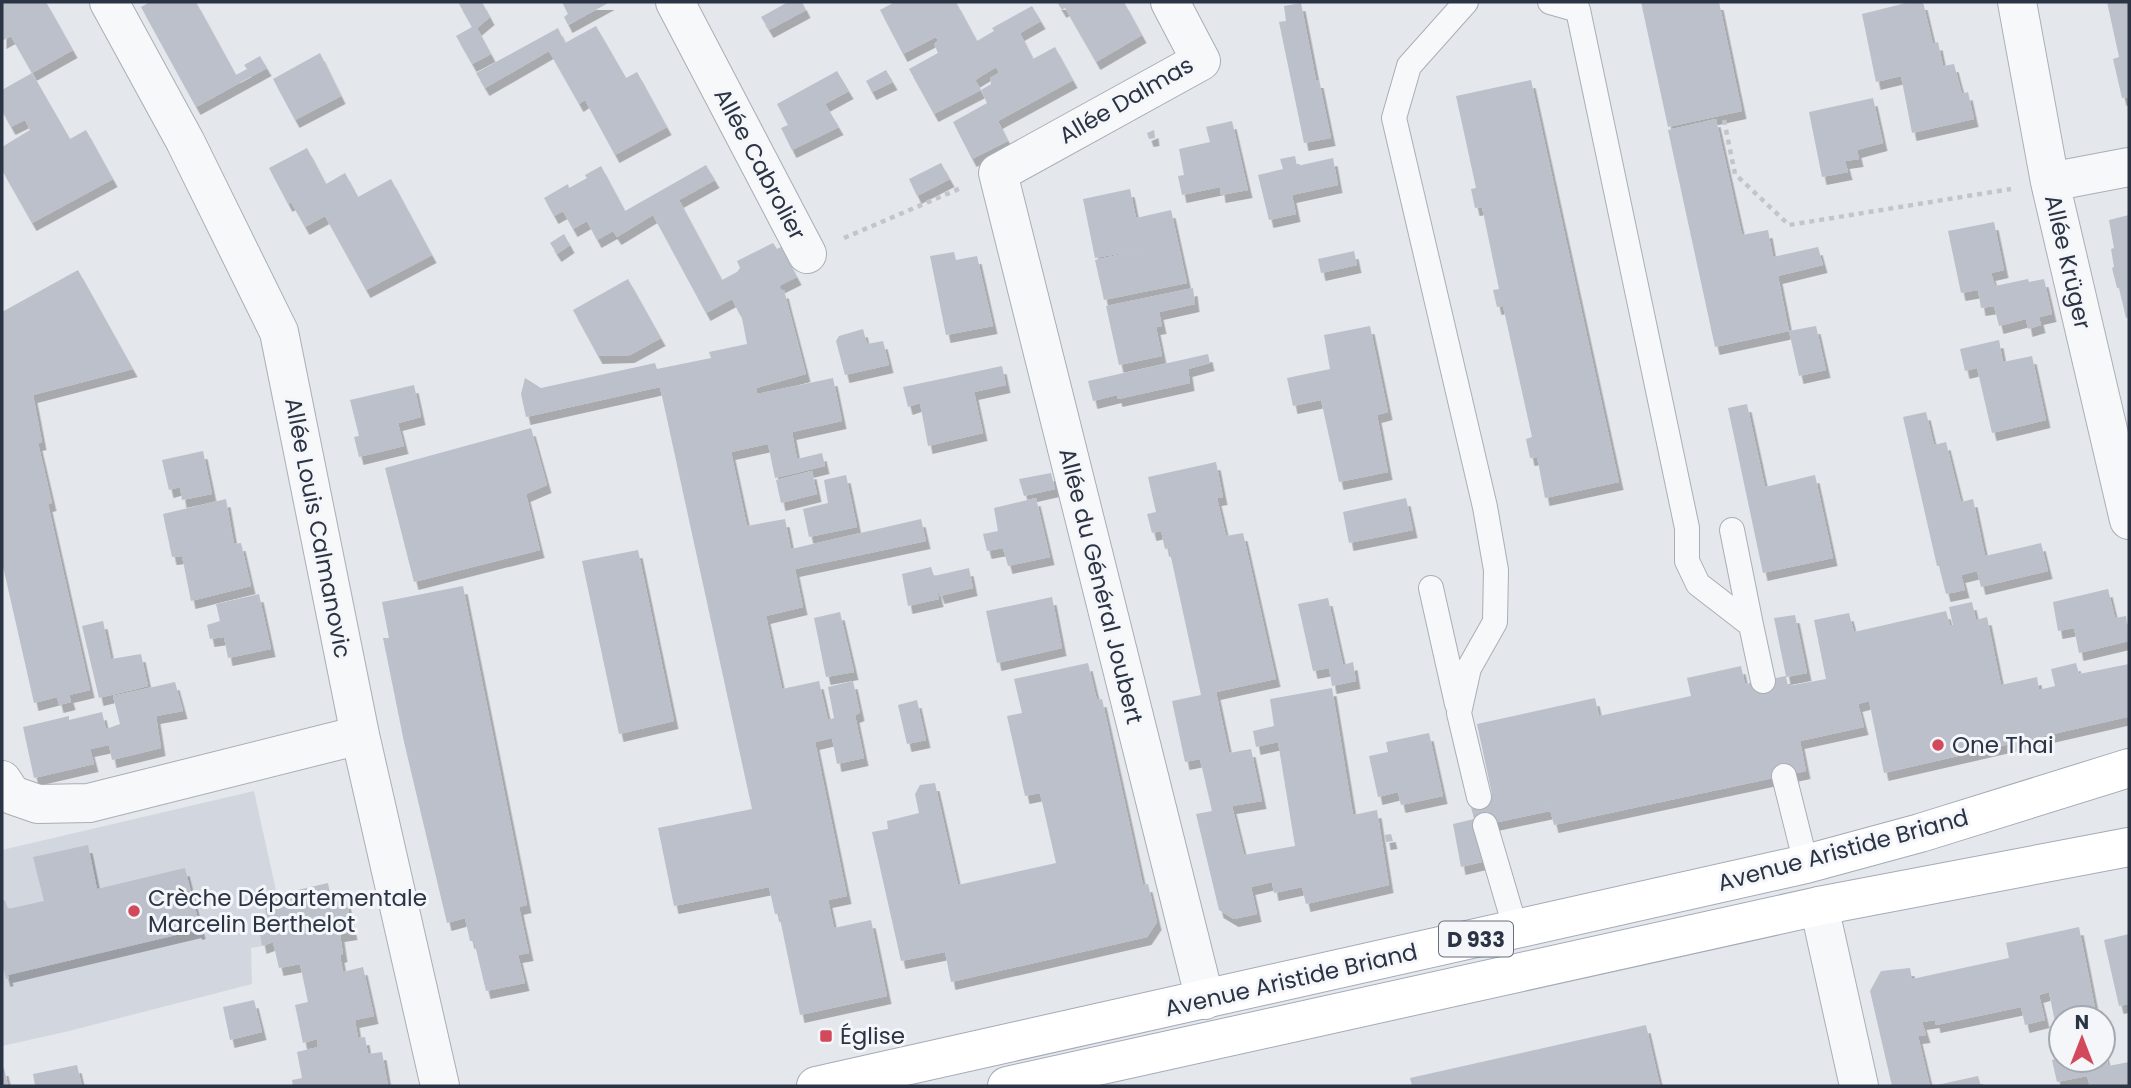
<svg xmlns="http://www.w3.org/2000/svg" width="2131" height="1088" font-family="Poppins,sans-serif">
<style>
.built{fill:#d2d6de}
.building{fill:#bbc0ca;filter:url(#shadow)}
.lines{fill:none;stroke-linecap:round;stroke-linejoin:round}
.lane-casing{stroke:#a9aeb7;stroke-width:26}
.street-casing{stroke:#a9aeb7;stroke-width:40}
.primary-casing{stroke:#a3abb8;stroke-width:40}
.path{stroke:#c2c5cb;stroke-width:4.5;stroke-dasharray:5 5;stroke-linecap:butt}
.lane{stroke:#f7f8fa;stroke-width:24}
.street{stroke:#f7f8fa;stroke-width:38}
.primary{stroke:#fff;stroke-width:38}
.poi-dot{fill:#d1495b;stroke:#f4f6f9;stroke-width:2.5}
.labels{text-anchor:middle;dominant-baseline:central;stroke-width:6;stroke-linejoin:round;paint-order:stroke}
.shield{fill:#f4f6f9;stroke:#676e7b;stroke-width:2}
.shield-label{font-size:21px;font-weight:bold;fill:#2b3445}
.street-label{font-size:23px;fill:#2b3445;stroke:#f4f6f9}
.poi-label{font-size:23px;fill:#2b3445;stroke:#f4f6f9;text-anchor:start}
</style>
<defs>
<filter id="shadow"><feDropShadow dx="4.5" dy="8" stdDeviation="0" flood-color="#0004"/></filter>
</defs>
<rect width="100%" height="100%" fill="#e4e7ec"/>
<path class="built" d="M254 791 277 895 263 899 268 923 258 925 262 946 251 948 252 984 69 1031 2 1046V850Z"/>
<path class="building" d="M2 2H46L73 50 32 73 11 36 2 41Z
M150 2H196L236 75 247 69 244 65 260 56 267 68 196 107 141 7Z
M458 2H482L490 17 477 28 491 54 472 64 456 36 472 27Z
M562 2H610L568 25 564 17 568 14Z
M788 2H802L806 10 769 30 761 17Z
M895 2H956L977 41 994 31 992 28 1032 6 1041 21 1020 33 1033 59 1055 47 1073 80 998 121 1008 141 972 159 953 122 987 103 981 90 991 84 990 78 999 73 996 67 975 80 981 90 934 114 909 69 938 53 934 44 938 41 936 37 903 54 880 10Z
M1057 2H1124L1142 35 1096 62 1065 8 1062 10Z
M1641 2H1719L1742 111 1668 127Z
M1910 2H1923L1933 44 1938 42 1943 66 1954 64 1962 94 1968 92 1974 119 1912 133 1901 76 1876 82 1862 14Z
M2107 2H2129V97L2122 98 2113 59 2119 57Z
M1301 3 1316 80H1319L1331 138 1304 143 1279 22 1286 21 1284 6Z
M596 26 626 78 637 72 667 127 615 155 585 100 579 104 549 51 485 88 476 73 558 28 565 43Z
M320 53 341 96 295 120 273 79Z
M886 70 893 82 872 92 866 81Z
M837 71 849 91 825 104 839 127 792 150 781 128 788 125 777 104Z
M32 73 70 139 86 130 113 179 32 223 2 170V147L30 130 25 120 11 127 2 111V90Z
M1531 80 1619 482 1545 498 1537 457 1530 458 1526 439 1532 437 1503 306 1497 307 1493 290 1499 289 1482 207 1475 208 1471 189 1476 188 1456 96Z
M1873 98 1883 143 1857 150 1859 159 1845 161 1848 172 1822 177 1809 112Z
M1716 119 1742 235 1768 230 1773 257 1818 247 1823 265 1778 276 1789 331 1715 347 1668 130Z
M1232 121 1248 190 1221 195 1220 187 1182 195 1178 176 1184 175 1179 149 1210 142 1206 127Z
M1154 130 1155 138 1149 139 1147 133Z
M307 148 326 184 345 173 358 197 391 179 432 255 366 290 325 216 305 227 291 202 288 204 269 168Z
M1295 156 1297 166 1333 158 1338 185 1292 195 1296 214 1269 220 1258 175 1283 169 1280 159Z
M941 163 950 179 917 196 909 179Z
M706 165 715 180 679 200 722 280 737 272 740 268 737 261 773 243 777 249 781 247 797 277 779 286 782 291 784 290 806 374 756 388 757 394 833 378 842 421 792 432 797 459 822 453 825 466 775 478 768 444 731 452 747 526 785 519 791 549 921 519 926 541 795 569 803 607 766 616 782 689 819 681 828 720 834 718 828 687 853 681 860 713 855 715 864 758 837 764 832 738 815 742 847 896 828 900 834 928 871 920 887 996 800 1015 779 914H775L769 887 674 906 658 828 752 809 660 387 526 417 521 394 525 378 541 388 655 363 657 369 711 358 709 352 747 344 741 313H739L732 299 706 313 653 215 617 237 613 231 597 240 587 221 573 229 563 211 554 216 544 198 568 184 569 188 587 178 585 175 601 166 625 211Z
M1130 189 1136 218 1171 210 1187 283 1104 300 1095 260 1145 249 1095 258 1083 199Z
M2129 215V317L2126 318 2119 288H2117L2112 268 2114 267 2111 249 2114 248 2109 220Z
M1994 222 2004 270 1991 273 1995 286 2028 279 2029 282 2044 279 2052 314 2039 317 2041 325 2028 329 2026 319 1999 326 1994 306 1981 308 1978 290 1961 293 1948 231Z
M564 234 570 245 557 254 550 243Z
M1354 251 1357 265 1321 273 1318 259Z
M954 252 956 260 977 256 993 326 946 335 930 256Z
M78 270 133 369 33 395 42 442 38 443 52 503 48 504 90 690 69 695 71 702 59 705 57 697 34 703 2 562V312Z
M628 279 661 338 630 355 598 356 573 310Z
M1193 288 1195 304 1159 312 1162 326 1156 327 1162 356 1119 365 1106 306Z
M1370 326 1388 412 1377 415 1388 472 1339 482 1321 400 1293 406 1287 378 1330 369 1324 335Z
M1816 326 1826 370 1799 376 1789 331Z
M863 329 867 344 883 341 889 365 845 375 836 341 839 336Z
M1999 340 2003 362 2032 356 2046 420 1992 433 1977 368 1965 371 1960 349Z
M1208 354 1210 363 1188 369 1190 383 1118 399 1117 395 1093 401 1088 381Z
M1002 366 1006 385 974 392 983 433 928 446 920 403 908 407 903 387Z
M414 385 421 417 398 423 404 446 359 457 354 437 359 436 350 400Z
M1747 404 1765 487 1815 475 1833 558 1763 573 1728 408Z
M1926 412 1934 445 1946 442 1961 502 1973 499 1985 556 2041 543 2048 571 1981 587 1977 571 1961 575 1965 590 1946 594 1939 566H1937L1903 417Z
M531 428 547 485 526 494 540 550 414 582 385 468Z
M203 451 212 494 182 500 180 487 169 490 162 460Z
M1216 462 1223 497 1217 498 1226 536 1243 533 1276 679 1216 692 1229 753 1251 749 1262 801 1232 806 1244 855 1295 846 1278 742 1256 747 1253 731 1274 726 1270 699 1332 688 1353 815 1377 810 1389 885 1306 904 1302 887 1274 893 1272 882 1251 887 1257 914 1234 919 1219 910 1196 814 1212 811 1200 759 1185 762 1172 701 1201 695 1169 548 1165 549 1161 531 1152 533 1147 514 1156 512 1148 477Z
M812 471 817 494 781 503 776 480Z
M1051 473 1055 489 1024 496 1019 479Z
M846 475 857 527 809 537 803 509 828 503 824 480Z
M1036 498 1050 557 1008 566 1003 548 987 551 983 534 998 531 994 508Z
M1406 498 1413 530 1349 543 1343 512Z
M226 499 234 544 241 543 251 586 191 601 182 556 172 557 163 514Z
M638 550 674 721 619 734 582 561Z
M931 567 934 576 969 568 973 588 940 596 935 582 939 599 908 606 902 574Z
M463 586 527 905 519 907 529 953 518 955 525 983 486 991 474 941H470L465 918 447 923 404 742 383 638H389L382 602Z
M2108 589 2115 618 2126 616 2129 641 2079 653 2074 628 2058 631 2053 602Z
M259 594 271 649 228 658 224 637 210 639 207 625 220 621 216 604Z
M1052 597 1062 648 997 663 986 611Z
M1328 598 1343 665 1353 662 1356 681 1332 686 1329 668 1313 671 1298 604Z
M1972 602 1976 620 1987 617 2001 685 2037 677 2039 690 2055 686 2051 669 2076 663 2079 674 2129 664V714L2127 717 1884 773 1869 701 1858 704 1864 727 1800 741 1806 771 1554 825 1545 790 1550 811 1475 827 1482 862 1461 867 1453 824 1474 819 1469 799 1492 794 1477 724 1595 698 1599 716 1691 696 1687 678 1741 666 1745 684 1786 676 1774 618 1795 615 1807 673 1786 677 1788 686 1826 679 1814 620 1849 613 1854 632 1946 611 1950 625H1953L1949 607Z
M840 612 854 672 826 677 814 618Z
M103 621 111 659 141 654 148 686 99 698 82 626Z
M1088 663 1097 700 1102 699 1143 885 1148 884 1157 922 1147 937 951 982 945 952 901 961 872 832 888 829 887 821 919 813 915 794 920 785 935 783 958 885 1056 863 1040 793 1025 796 1007 716 1022 713 1014 679Z
M175 682 183 711 156 716 161 748 112 760 109 745 90 749 94 764 34 778 23 727 69 716V720L102 712 106 729 120 724 113 696Z
M917 700 926 740 907 744 898 705Z
M1429 733 1443 796 1401 805 1398 792 1378 797 1369 756 1388 752 1386 742Z
M1391 834 1393 841 1386 842 1385 835Z
M88 845 97 889 185 868 201 931 198 932 197 930 8 975 9 978 6 979 2 964V901L5 900 8 909 44 901 33 857Z
M328 883 332 903 346 899 353 932 340 934 343 954 340 955 343 972 363 967 374 1016 355 1020 358 1038 365 1037 368 1054 382 1052 388 1086H293L292 1080 302 1078 297 1052 318 1047 317 1039 303 1043 295 1005 308 1002 300 964 279 968 273 942 262 946 258 925 268 923 263 898Z
M2079 927 2097 1018H2061V1026L2056 1027 2049 992 2039 995 2045 1020 2025 1025 2021 1007 1936 1025 1935 1020 1922 1022 1926 1035 1918 1036 1930 1086H1892L1870 991 1881 971 1910 968 1912 979 2009 958 2006 943Z
M2129 934V1004L2119 1006 2104 940Z
M254 1000 262 1032 230 1040 223 1007Z
M1646 1025 1660 1086H1412L1410 1078Z
M2103 1047 2108 1066 2129 1062V1086H2090L2087 1076 2057 1082 2052 1060 2061 1057V1060H2103Z
M77 1065 82 1086H35L33 1074Z
M2 1068H4L8 1086H2Z
M1978 1076 1981 1086H1937V1085Z"/>
<g class="lines">
<g class="lane-casing">
<path id="lane" d="M1466 2 1409 66 1394 118 1485 507 1496 570 1495 622 1469 668 1459 713 1479 797
M1550 2 1578 10 1687 528V561L1698 584 1751 625 1763 681
M1732 530 1751 625
M1431 588 1457 704
M1784 776 1806 864
M1485 825 1516 930"/>
</g>
<g class="street-casing">
<path id="street" d="M109 2 185 141 279 332 360 735 440 1086
M675 2 807 254
M1170 2 1201 61 998 173 1205 1000
M2017 2 2050 182 2129 520
M2050 182 2129 167
M2 780 12 795 38 804 89 803 360 735
M1819 906 1859 1086"/>
</g>
<g class="primary-casing">
<path id="primary" d="M816 1086 1806 864 1920 833 2129 768
M1007 1086 1819 906 2129 847"/>
</g>
<path class="path" d="M1724 120 1735 174 1789 225 2011 189
M844 238 961 188"/>
<use href="#lane" class="lane"/>
<use href="#street" class="street"/>
<use href="#primary" class="primary"/>
</g>
<g class="poi-dot">
<circle cx="1938" cy="745" r="7"/>
<circle cx="134" cy="911" r="7"/>
<rect x="819" y="1029" width="14" height="14" rx="3.5"/>
</g>
<g class="labels">
<rect class="shield" x="1439" y="921.5" width="74" height="35" rx="5"/>
<g class="shield-label">
<text x="1476" y="939">D 933</text>
</g>
<g class="street-label">
<text transform="translate(1126 100) rotate(-30)">Allée Dalmas</text>
<text transform="translate(760 164) rotate(62)">Allée Cabrolier</text>
<text transform="translate(2068 262) rotate(77)">Allée Krüger</text>
<text transform="translate(318 528) rotate(79)">Allée Louis Calmanovic</text>
<text transform="translate(1101 586) rotate(76)">Allée du Général Joubert</text>
<text transform="translate(1843 850) rotate(-15)">Avenue Aristide Briand</text>
<text transform="translate(1291 980) rotate(-13)">Avenue Aristide Briand</text>
</g>
<g class="poi-label">
<text x="1952" y="745">One Thai</text>
<text x="148" y="898">Crèche Départementale<tspan x="148" dy="26">Marcelin Berthelot</tspan></text>
<text x="840" y="1036">Église</text>
</g>
</g>
<rect width="2131" height="1088" fill="none" stroke="#2b3445" stroke-width="7"/>
<g transform="translate(2082 1039)"><circle r="33" fill="#f4f6f9" stroke="#a4a8b1" stroke-width="2"/>
<path d="M0-5L12 26L0 18L-12 26Z" fill="#d1495b"/>
<text y="-10" font-size="19" font-weight="bold" text-anchor="middle" fill="#2b3445">N</text>
</g>
</svg>
